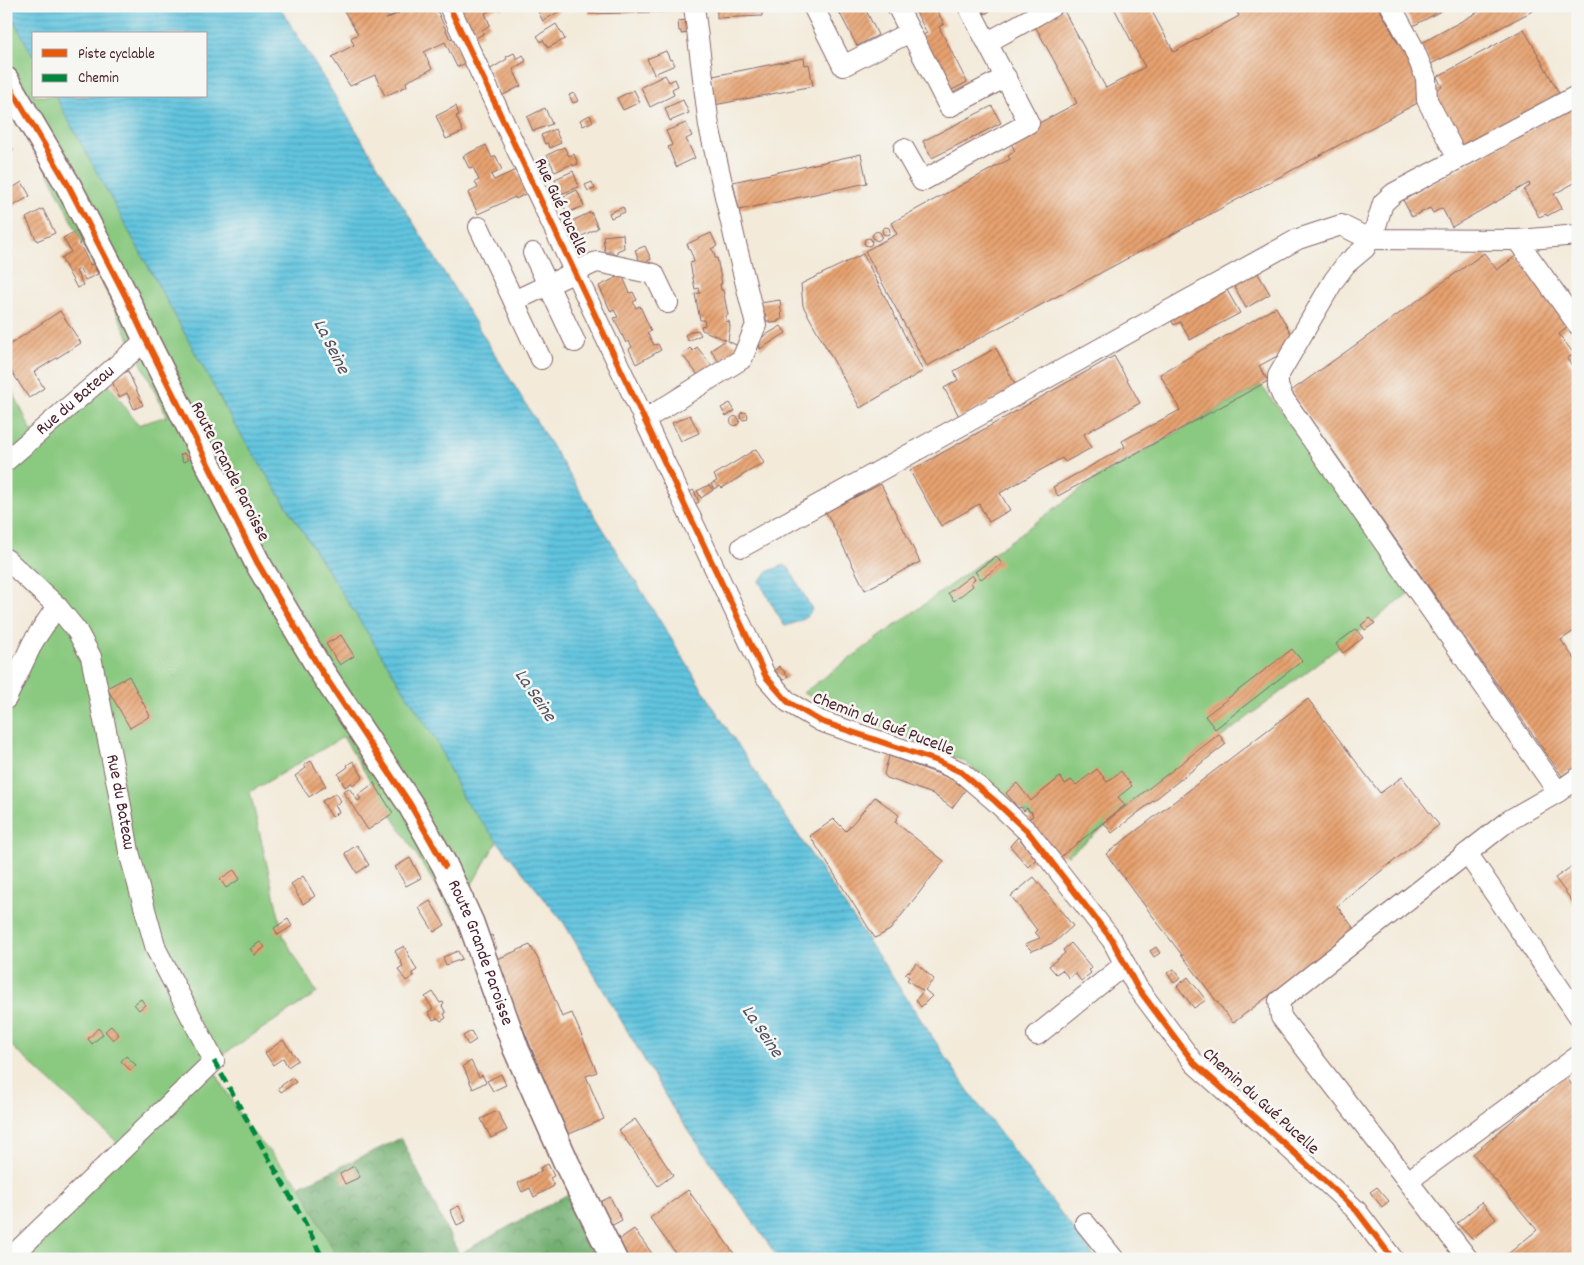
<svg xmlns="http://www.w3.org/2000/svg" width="1584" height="1265" font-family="Dekko,sans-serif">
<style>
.grass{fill:#8ac980;stroke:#6a7456}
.forest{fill:url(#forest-crowns);stroke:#5c664c}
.water{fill:url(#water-rules);stroke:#567285}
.building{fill:url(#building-hatch)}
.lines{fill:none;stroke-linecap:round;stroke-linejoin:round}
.minor-casing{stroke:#856668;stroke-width:22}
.major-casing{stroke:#856668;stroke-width:28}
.minor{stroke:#fff;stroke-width:20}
.major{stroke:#fff;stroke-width:25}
.quiet{stroke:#00873e;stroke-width:5;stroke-dasharray:10 5;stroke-linecap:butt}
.cycleway-casing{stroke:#f6f6f2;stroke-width:9}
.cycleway{stroke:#e8590c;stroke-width:6}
.labels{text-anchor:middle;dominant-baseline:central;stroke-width:5;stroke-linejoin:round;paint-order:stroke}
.street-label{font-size:18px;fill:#4a1f2b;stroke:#f6f6f2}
.water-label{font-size:19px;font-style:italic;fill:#515161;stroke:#f6f6f2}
</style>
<defs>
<pattern id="forest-crowns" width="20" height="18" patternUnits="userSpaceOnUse" patternTransform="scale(1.25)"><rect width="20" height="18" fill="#6fad6e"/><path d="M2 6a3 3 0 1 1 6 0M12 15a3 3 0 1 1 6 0" fill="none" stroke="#5d8c5b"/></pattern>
<pattern id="water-rules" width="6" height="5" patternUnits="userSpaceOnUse" patternTransform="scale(1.25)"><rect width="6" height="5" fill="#61c5df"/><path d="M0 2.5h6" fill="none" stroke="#529fb5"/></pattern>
<pattern id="building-hatch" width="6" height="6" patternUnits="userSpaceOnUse" patternTransform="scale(1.25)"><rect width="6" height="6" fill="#e7a270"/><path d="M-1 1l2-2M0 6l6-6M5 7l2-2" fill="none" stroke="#bd835c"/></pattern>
</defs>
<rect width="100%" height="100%" fill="#f6f6f2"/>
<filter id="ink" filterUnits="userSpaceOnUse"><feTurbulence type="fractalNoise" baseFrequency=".02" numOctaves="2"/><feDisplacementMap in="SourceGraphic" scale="10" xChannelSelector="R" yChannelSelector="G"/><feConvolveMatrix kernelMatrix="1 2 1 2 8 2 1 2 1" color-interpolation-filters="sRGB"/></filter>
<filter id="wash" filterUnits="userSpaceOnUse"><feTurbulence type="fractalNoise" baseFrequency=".0096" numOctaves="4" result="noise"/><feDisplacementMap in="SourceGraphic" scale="20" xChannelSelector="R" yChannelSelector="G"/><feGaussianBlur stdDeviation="1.12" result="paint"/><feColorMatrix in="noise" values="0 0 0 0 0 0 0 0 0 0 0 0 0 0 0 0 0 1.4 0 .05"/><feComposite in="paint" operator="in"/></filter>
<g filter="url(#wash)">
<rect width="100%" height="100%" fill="#f3ead9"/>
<path class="grass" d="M6 6H14L34 43V96H63L502 833 454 915 343 737 250 792 284 938 317 993 210 1063 247 1127 301 1186 338 1259H8L117 1142 6 1041V681L47 602 6 565V377L32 432 108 383 138 425 167 416 6 86Z
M1261 385 1412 591 1067 856 1035 820 965 762 803 693 1099 476Z"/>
<path class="forest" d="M401 1138 459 1254 572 1192 605 1259H338L301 1186Z"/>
<path class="water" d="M6 6H279L724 724 971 1095 1096 1259H779L672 1107 564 923 463 799 437 742 233 422 55 96H206V34H34V58Z
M784 565 789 568 812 609C808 620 796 622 786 626L783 624 759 581 769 571Z"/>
<g id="blocks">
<path class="building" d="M341 6H404L405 8 386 19 413 6H435L450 39 453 38 466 63 457 67 445 42 424 52 432 69 406 82 407 86 385 96 375 75 350 86 332 57 354 45 351 38 358 34Z
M459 6H502L503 8 500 9 499 7 493 9 485 13 490 25 482 30 483 34 474 39Z
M535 6H557L560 11 543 21Z
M589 6H690V11L589 14Z
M717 6H762V16L717 18Z
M836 6H864L878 35 857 46Z
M913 6H935L944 24 939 27 967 82 950 91 921 36 927 33Z
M981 6H999L985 14Z
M1113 6H1149L1174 52 1239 16 1234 6H1378L1398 43 1403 41 1423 100 927 366 865 251 897 234 891 223 1010 159 1008 156 1015 151 1009 139 1077 103 1034 24 1063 9 1106 88 1145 67Z
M1399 6H1450L1413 26 1406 13 1403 15Z
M1489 6H1542L1431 64 1420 44Z
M687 20 688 33 681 34V31H679L678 21Z
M556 24 565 39 548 48 543 40 541 42 537 36Z
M1524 29 1560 95 1461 149 1430 92 1442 87 1437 77Z
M666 51 670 60 672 59 675 65 654 74 647 59Z
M514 53 517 59 523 55 526 61 513 69 521 86 501 96 489 70 507 59 506 57Z
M804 58 805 65 809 64 813 86 714 105 710 83H714L713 76Z
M665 75 669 82 675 79 678 86 672 89 674 95 650 107 641 87Z
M634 90 640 102 623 110 617 98Z
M574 93 578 101 573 103 569 95Z
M683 100 689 113 670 121 665 108Z
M1578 103V181L1554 194 1562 208 1547 216 1546 214 1539 217 1524 190 1530 186 1529 183 1452 227 1442 208 1433 213 1430 208 1412 217 1403 200Z
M456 106 459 115 456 116 463 132 446 139 436 116Z
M992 106 1001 123 932 158 923 141Z
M545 108 552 124 533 131 527 117Z
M590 115 593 121 583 126 580 120Z
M686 123 692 136 686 139 695 158 676 167 668 147 672 145 666 131Z
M555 129 561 143 550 148 547 143 545 144 541 135Z
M6 133 11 141 9 142 13 150 6 153Z
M486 145 492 158 496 156 502 170 491 175 494 180 516 170 527 193 516 199 515 197 478 214 468 193 478 188 475 182 479 180 473 167 469 168 463 156Z
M564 147 569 156 574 154 578 164 573 166 572 164 555 172 547 155Z
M861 154 867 183 739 210 733 182Z
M573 171 579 187 558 195 554 185 556 183 555 179Z
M22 182 30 196 8 209 6 192Z
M592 182 595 189 588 191 585 185Z
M577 190 584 206 567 213 560 198Z
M623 207 625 212 611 218 609 213Z
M43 209 55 233 37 241 26 218Z
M591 212 598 228 578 238 570 222Z
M882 231a4 4 0 1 1 8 0a4 4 0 1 1-8 0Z
M76 231 81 241 79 243 90 265 93 264 98 274 85 280 80 269 76 271 83 285 77 288 61 258 71 252 63 238Z
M872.5 236a4.5 4.5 0 1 1 9 0a4.5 4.5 0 1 1-9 0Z
M711 233 717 246 711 249 714 252 715 258H717L722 284H720L721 290H723L728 315 726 316V322L729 321 730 327 728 341 742 348 719 362 711 350 726 340 702 330 701 326 705 325 704 320H700L695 294 700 293 699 288 695 289 690 263 694 262 693 257 687 244Z
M623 234 624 248 617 251V255H613V252H605L603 236Z
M864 242a4 4 0 1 1 8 0a4 4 0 1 1-8 0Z
M645 246 651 259 641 264 635 250Z
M1484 253 1497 270 1517 255 1568 327 1559 334 1574 354 1567 359 1578 374V628L1561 640 1578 664V765L1562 776 1291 391Z
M863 254 923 371 860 408 803 306 801 284Z
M1254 267 1270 294 1246 308 1231 280Z
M622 275 630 293 633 292 637 300 633 302 636 308 640 306 651 331 647 332 650 338 654 345 658 344 661 350 636 364 629 349 632 347 629 341 626 343 614 318 618 317 614 310 611 312 599 286Z
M1224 285 1240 313 1190 340 1180 322 1174 325 1169 316Z
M780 300 782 320H778V322L770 323V321H766V315H760L754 304Z
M1276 307 1294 339 1285 344 1288 350 1259 366 1268 381 1058 496 1053 487 1125 447 1122 441 1180 410 1160 374Z
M60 311 81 343 34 372 44 388 29 398 6 363V347Z
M781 326 786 333 760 349 759 339Z
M698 330 701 335 688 341 685 335 692 331Z
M697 347 712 366 699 376 682 355 690 348 693 351Z
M996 348 1017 388 960 418 944 388 958 380 954 371Z
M1114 356 1140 403 1084 434 1091 448 1065 462 1062 458 1000 493 1010 510 989 522 979 504 941 526 910 471Z
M128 371 143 405 134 409 127 393 119 397 111 379Z
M730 403 735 411 726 416 721 408Z
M740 416a4 4 0 1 1 8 0a4 4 0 1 1-8 0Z
M690 415 699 433 681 441 672 423Z
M730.5 421a4.5 4.5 0 1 1 9 0a4.5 4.5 0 1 1-9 0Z
M756 449 764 463 756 468V467L722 488 720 486 714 489 711 484 717 481 714 475Z
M184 453 188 460 183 462 180 455Z
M881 484 920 562 865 590 826 512Z
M709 485 713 490 701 498 697 491Z
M694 490 699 502 693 505 687 493Z
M996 556 1002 564 981 579 975 572Z
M972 575 975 579 971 582 973 586 954 601 948 593Z
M1370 618 1375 623 1365 630 1361 625Z
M1356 629 1363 638 1343 653 1336 644Z
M341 635 354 656 340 665 326 644Z
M1292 649 1302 661 1215 729 1205 716Z
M779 666 788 676 783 680 775 670Z
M129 676 150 716 130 728 107 688Z
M1308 699 1380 793 1402 777 1439 825 1337 906 1355 930 1233 1023 1106 854Z
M1219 734 1226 744 1112 833 1104 823Z
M889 756 950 778 966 789 952 808 933 794 887 778 884 774Z
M311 761 326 786 309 797 295 776 306 768 304 765Z
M353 761 363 777 354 785 351 783 345 787 338 774 348 767 347 765Z
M1097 769 1107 782 1121 771 1132 786 1118 797 1125 805 1059 858 1028 819 1033 816 1031 811 1030 812 1027 808 1024 811 1021 807 1018 808 1006 793 1017 783 1031 801 1060 777 1065 784 1071 780 1076 785Z
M374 783 393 813 368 830 343 791 349 788 358 801 361 799 358 795Z
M336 793 341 801 335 805 339 812 332 817 322 801Z
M875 797 899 815 895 822 944 861 890 930 875 938 810 836 834 819 846 831Z
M1018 837 1036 859 1028 867 1010 846Z
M357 845 369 865 357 873 345 853Z
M410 858 421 878 406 886 395 867Z
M1578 862V909L1555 878Z
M234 870 240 879 226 888 220 879Z
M303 876 315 896 303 904 291 884Z
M1034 877 1073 926 1055 942 1032 951 1025 944 1040 938 1035 932 1037 930 1011 896Z
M430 901 445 925 434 932 419 908Z
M288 919 292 926 278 935 274 928Z
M492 935 497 949 492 951 486 938Z
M260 942 265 947 255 955 250 949Z
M1071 943 1092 968 1089 970 1091 973 1081 981 1075 973 1069 978 1062 970 1056 974 1049 966 1065 953 1063 950Z
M530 945 538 959 562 1017 572 1013 597 1072 586 1076 604 1119 567 1135 495 960Z
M404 946 417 970 412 973 414 976 406 981 398 969 403 966 395 951Z
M1156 947 1160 953 1154 957 1150 951Z
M458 951 462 959 446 965 443 957Z
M916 963 934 979 925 990 932 996 921 1007 916 1000 923 991 907 980 909 977 905 974 908 971 909 972Z
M1174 969 1181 978 1174 983 1167 973Z
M1188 977 1206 1000 1194 1008 1177 986Z
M433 992 440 1003 443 1002 444 1004 442 1006 446 1013 444 1014 446 1018 441 1021 438 1018 433 1020 428 1012 433 1009 425 997Z
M141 999 145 1005 139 1010 134 1004Z
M111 1026 119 1035 113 1040 105 1031Z
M98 1028 103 1034 92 1044 88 1039Z
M471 1031 476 1040 468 1045 463 1036Z
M283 1040 298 1060 288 1067 283 1058 273 1065 265 1053Z
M126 1056 136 1065 130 1070 121 1061Z
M471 1061 479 1077 482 1075 486 1082 473 1089 463 1066Z
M501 1074 506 1085 493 1091 487 1081Z
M1565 1076 1578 1092V1254L1572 1259H1502L1537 1230 1473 1154Z
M292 1078 296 1082 281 1092 278 1088Z
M497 1111 507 1130 491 1138 481 1119Z
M635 1119 673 1175 658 1186 619 1130Z
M548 1164 554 1176 550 1178 554 1186 534 1197 530 1188 522 1192 518 1183 542 1171 540 1168Z
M354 1166 360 1177 345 1184 340 1174Z
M1377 1187 1389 1201 1382 1207 1370 1192Z
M688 1190 735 1255 729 1259H680L650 1218Z
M610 1197 622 1220 609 1227 598 1203Z
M1482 1202 1496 1219 1472 1239 1457 1223Z
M459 1206 466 1221 457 1225 450 1210Z
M634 1229 656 1259H625L617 1241Z"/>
</g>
</g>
<g filter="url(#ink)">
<use href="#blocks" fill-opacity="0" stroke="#856668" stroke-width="1"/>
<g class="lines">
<g class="minor-casing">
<g id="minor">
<path d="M449 6 766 677 788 702 820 721 940 762 961 772 995 801 1029 833 1112 940 1137 987 1194 1063 1289 1148 1356 1210 1393 1259"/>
<path d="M813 6 843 66 910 32"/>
<path d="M897 6 949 107 1006 77"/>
<path d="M1391 6 1413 47 1426 78 1427 100 1458 159"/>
<path d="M988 42 1053 6"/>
<path d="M904 149 922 181 1029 123 968 6"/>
<path d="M479 227 541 359"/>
<path d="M1517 240 1578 235"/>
<path d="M533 253 575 342"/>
<path d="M514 301 594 263 598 262 654 274 668 303"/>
<path d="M644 420 742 359 756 325 735 240 709 126 694 6"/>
<path id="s1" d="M6 461 146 340"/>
<path d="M742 547 1298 239 1341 225 1369 239 1517 240 1578 325"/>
<path id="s2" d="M6 559 57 606 77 631 91 657 118 789 129 852 156 949 214 1061 9 1259"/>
<path d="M6 699 33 642 57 606"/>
<path d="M1558 792 1283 398 1278 386V376L1334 280 1346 264 1365 248 1376 226 1383 203 1394 193 1578 95"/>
<path d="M1467 853 1578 1015"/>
<path d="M1037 1035 1125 964"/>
<path d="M1408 1181 1578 1056"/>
<path d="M1085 1223 1114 1259"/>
<path d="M1468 1259 1281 1017 1279 1001 1508 821 1558 792 1578 778"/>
</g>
</g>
<g class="major-casing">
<g id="major">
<path id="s3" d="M6 80 68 185 125 295 146 340 257 562 320 669 410 804 445 866 471 923 516 1049 567 1164 614 1259"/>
</g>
</g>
<use href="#minor" class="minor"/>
<use href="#major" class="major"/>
<path class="quiet" d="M214 1061 303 1219 323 1259"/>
<g class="cycleway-casing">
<path id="cycleway" d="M449 6 766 677 788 702 820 721 940 762 961 772 995 801 1029 833 1112 940 1137 987 1194 1063 1289 1148 1356 1210 1393 1259
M6 80 68 185 125 295 146 340 257 562 320 669 410 804 445 866"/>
</g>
<use href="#cycleway" class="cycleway"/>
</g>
</g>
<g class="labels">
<g class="street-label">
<text transform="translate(560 207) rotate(65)">Rue Gué Pucelle</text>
<text stroke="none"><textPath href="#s1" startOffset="92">Rue du Bateau</textPath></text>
<text transform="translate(229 472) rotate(63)">Route Grande Paroisse</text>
<text transform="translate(883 725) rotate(21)">Chemin du Gué Pucelle</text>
<text stroke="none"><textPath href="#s2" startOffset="279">Rue du Bateau</textPath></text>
<text stroke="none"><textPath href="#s3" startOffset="995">Route Grande Paroisse</textPath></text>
<text transform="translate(1260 1102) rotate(42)">Chemin du Gué Pucelle</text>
</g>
<g class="water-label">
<text transform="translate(330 347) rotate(63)">La Seine</text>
<text transform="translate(534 696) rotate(56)">La Seine</text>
<text transform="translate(761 1032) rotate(56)">La Seine</text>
</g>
</g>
<rect width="1584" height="1265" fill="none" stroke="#f6f6f2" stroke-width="25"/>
<rect x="32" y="32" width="175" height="65" fill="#f6f6f2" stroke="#b1a0a2"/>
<rect x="42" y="49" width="25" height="8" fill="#e8590c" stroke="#b1a0a2"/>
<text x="78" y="58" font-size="15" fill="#4a1f2b">Piste cyclable</text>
<rect x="42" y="74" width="25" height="8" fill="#00873e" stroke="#b1a0a2"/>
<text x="78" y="82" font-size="15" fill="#4a1f2b">Chemin</text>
</svg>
